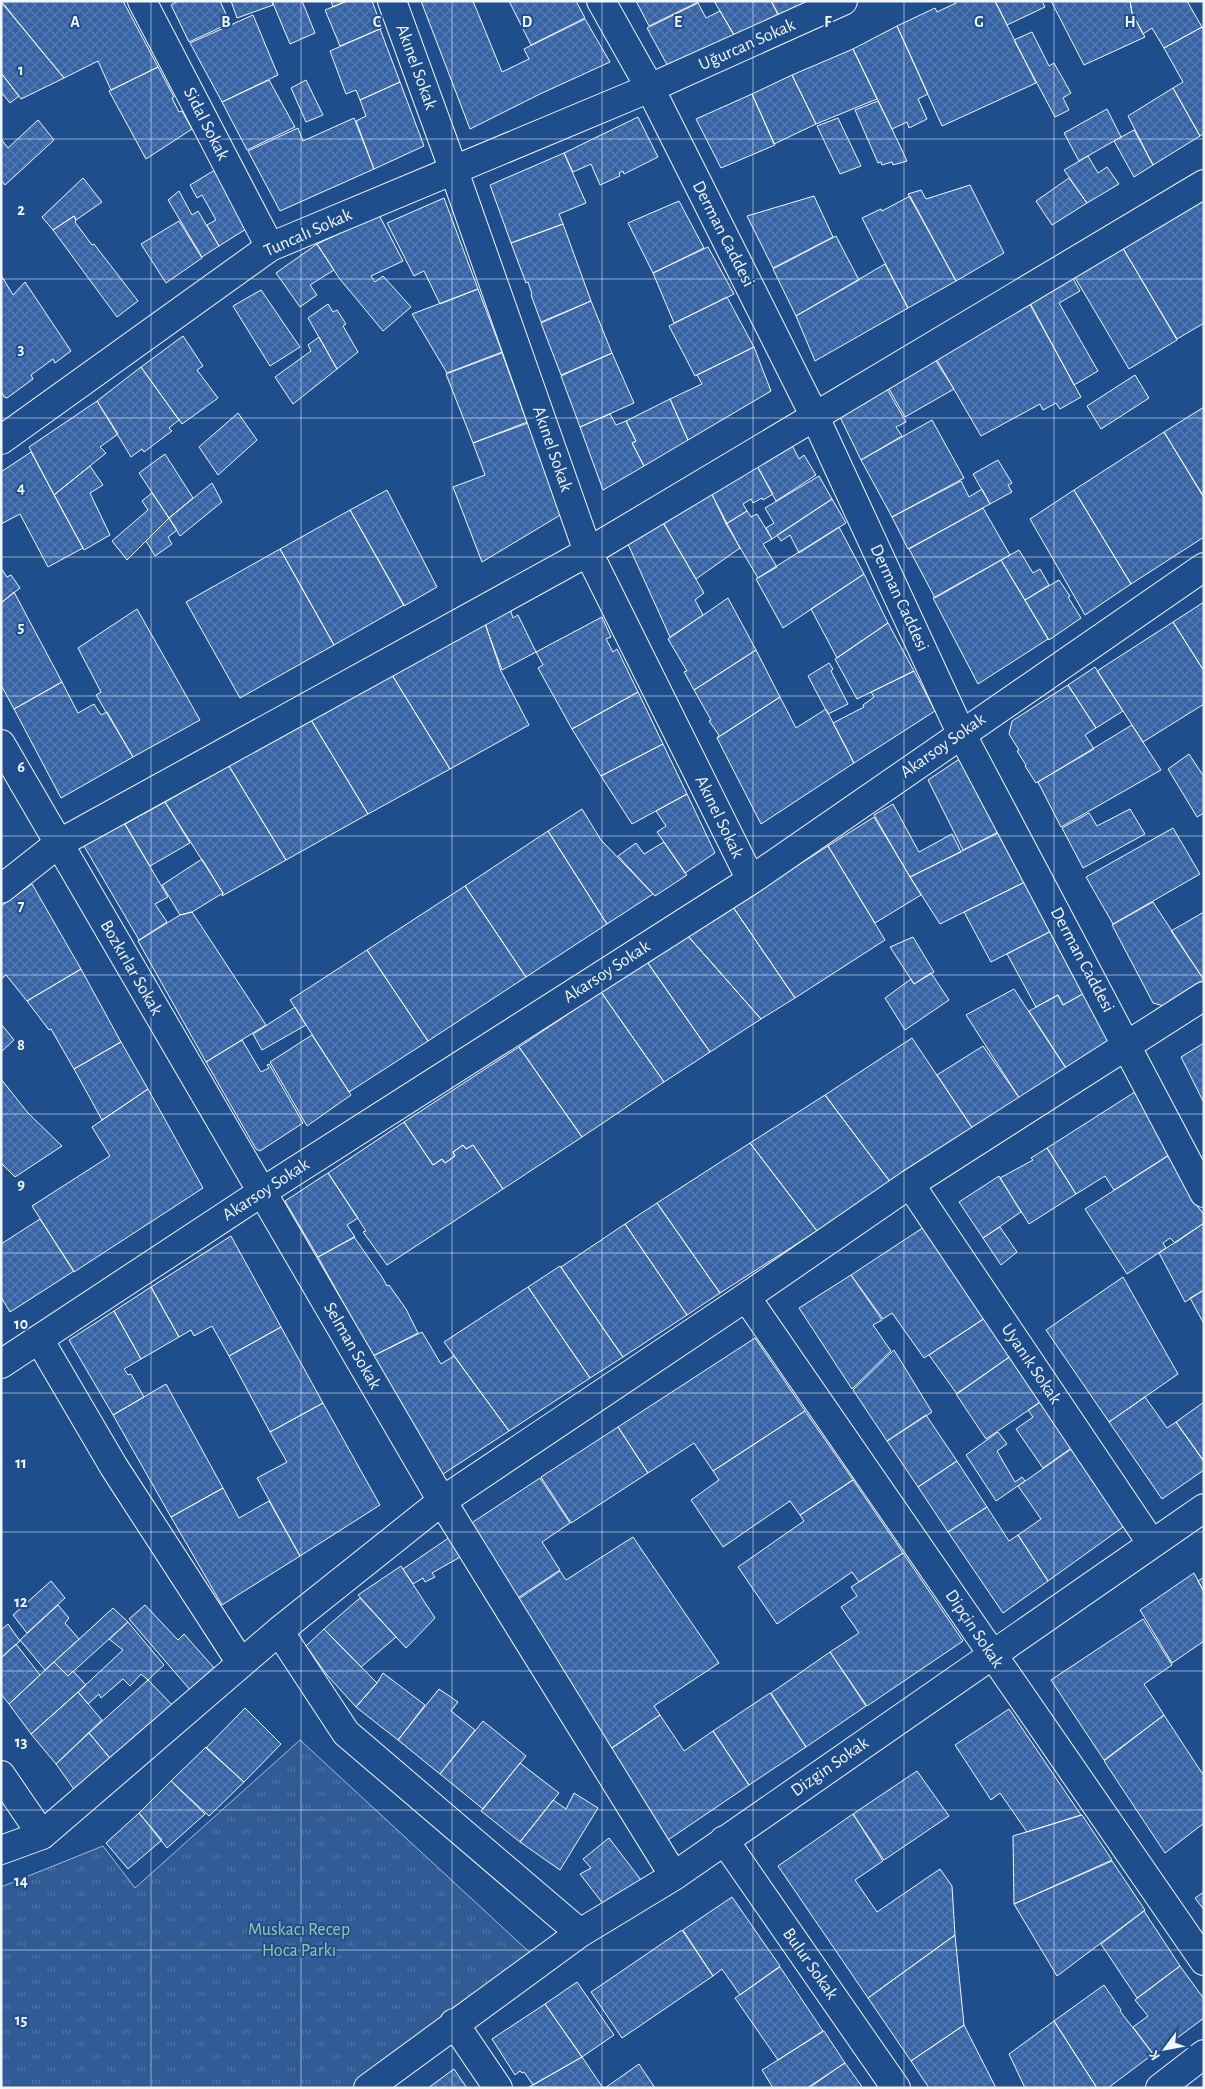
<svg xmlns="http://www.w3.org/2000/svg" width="1205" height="2089" font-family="'Alegreya Sans',sans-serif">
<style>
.park{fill:url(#park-tufts);stroke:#a8bbd7}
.building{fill:url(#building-cross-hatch);stroke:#f2f6ff}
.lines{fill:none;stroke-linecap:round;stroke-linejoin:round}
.minor-casing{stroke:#f2f6ff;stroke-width:30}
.secondary-casing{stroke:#f2f6ff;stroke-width:30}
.minor{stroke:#1f4e8c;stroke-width:28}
.secondary{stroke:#1f4e8c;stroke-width:28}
.grid{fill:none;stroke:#f2f6ff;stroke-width:1;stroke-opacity:0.55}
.labels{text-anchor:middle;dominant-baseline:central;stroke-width:4;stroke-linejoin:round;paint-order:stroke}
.street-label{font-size:18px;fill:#f2f6ff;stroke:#1f4e8c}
.park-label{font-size:18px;fill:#97c8a6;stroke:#1f4e8c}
.grid-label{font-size:16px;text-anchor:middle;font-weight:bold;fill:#f2f6ff;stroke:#1f4e8c;stroke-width:4;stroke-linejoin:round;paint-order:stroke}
</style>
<defs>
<pattern id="park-tufts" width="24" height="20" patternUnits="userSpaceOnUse" patternTransform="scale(1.25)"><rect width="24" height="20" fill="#305b95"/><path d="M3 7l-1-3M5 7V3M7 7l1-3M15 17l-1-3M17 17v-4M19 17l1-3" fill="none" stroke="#4e73a5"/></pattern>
<pattern id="building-cross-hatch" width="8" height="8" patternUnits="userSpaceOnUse" patternTransform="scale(1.25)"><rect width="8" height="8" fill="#3563a3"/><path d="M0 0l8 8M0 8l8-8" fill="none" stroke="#537ab1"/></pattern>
</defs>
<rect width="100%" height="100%" fill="#1f4e8c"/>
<path class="park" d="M300 1740 540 1962 369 2088H1V1887L103 1846 135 1888Z"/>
<path class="building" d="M1 1H123L158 67 111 90 98 61 64 78Z
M178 1H220L230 23 189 42 171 5Z
M231 1H272L273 5 237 18Z
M272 1H302L315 33 290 44Z
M331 1H347L333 7Z
M347 1H372L382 28 340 46 325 10Z
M421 1H473L502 72 529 59 524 49 585 19 610 62 540 94 470 129Z
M509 1H576L585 18 531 45Z
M636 1H700L649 26Z
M714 1H771L781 21 737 40Z
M771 1H823L782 20Z
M955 1H995L1036 83 942 126 897 26 935 8 937 12 956 3Z
M995 1H1042L1045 7 1007 25Z
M1051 1H1130L1132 13 1145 37 1084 65Z
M1130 1H1187L1202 27 1164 48 1152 28 1143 34 1132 13Z
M1 2 64 78 21 99 1 73Z
M698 3 706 18 720 11 737 40 671 72 647 28Z
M253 15 278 75 222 102 190 43Z
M897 26 928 94 918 99 927 119 909 128 907 122 892 129 853 49Z
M1202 27 1204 31V133L1200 136 1173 88 1183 82 1164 48Z
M380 29 400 82 360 100 356 90 346 94 330 51Z
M1032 32 1049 66 1054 63 1071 93 1063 98 1069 110 1055 117 1014 40Z
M853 49 877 99 816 124 792 75Z
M158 67 174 97 172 98 179 112 182 111 192 129 146 159 109 91Z
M1 73 19 96 10 103 1 92Z
M792 75 816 124 774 144 752 94Z
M269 80 295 127 247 150 222 102Z
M306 80 323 115 306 122 291 88Z
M400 82 424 146 374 169 356 121 366 116 360 100Z
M1173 88 1200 136 1153 165 1128 116Z
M752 94 775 145 721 168 696 119Z
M878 101 892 129 907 161 893 165 892 162 882 165 881 162 878 163 855 110Z
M1107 109 1121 137 1079 161 1064 133Z
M638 117 658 157 624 174 623 171 619 173 620 176 600 185 591 164 573 172 564 153Z
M354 118 374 169 280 211 248 151 298 128 303 141Z
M838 118 861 166 840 174 817 126Z
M38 120 54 140 5 185 1 180V139L8 148Z
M1134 130 1153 165 1134 177 1114 141Z
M564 153 586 203 559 214 563 224 511 243 490 185Z
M1088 156 1098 173 1107 167 1119 184 1087 203 1064 170Z
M215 170 246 229 219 246 207 225 216 220 202 195 197 198 190 185Z
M83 178 102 202 76 220 74 216 53 230 42 217Z
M1069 178 1087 203 1052 225 1036 201Z
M970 185 1004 253 956 281 908 194 921 190 926 199Z
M179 191 192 215 198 211 219 246 202 257 168 200Z
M814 196 833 237 773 268 747 216Z
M910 196 956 281 908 308 862 218 881 209 882 211Z
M1204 197V323L1177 339 1121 245Z
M444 198 478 289 440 304 424 271 414 276 387 223Z
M679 201 704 248 653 273 628 223Z
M379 215 403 261 371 276 375 282 383 276 411 307 383 331 339 278 317 244Z
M74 216 76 220 75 222 92 245 94 244 138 301 117 317 53 230Z
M179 221 202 258 166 283 141 244Z
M563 224 591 301 541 322 531 295 532 294 528 282 526 283 511 243Z
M836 236 859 280 796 316 773 269Z
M317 244 334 270 310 285 317 295 300 307 276 273Z
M1121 245 1177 340 1129 369 1073 274Z
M708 247 734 294 674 323 653 273Z
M885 264 908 308 815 361 796 316Z
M1 275 13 295 25 282 71 351 55 363 53 359 31 375 33 379 7 398 4 397 1 391Z
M1071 275 1080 291 1059 303 1098 371 1074 385 1029 301Z
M478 289 502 352 447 373 412 314Z
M261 290 300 347 270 366 233 306Z
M727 297 754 347 695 376 669 326Z
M591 301 612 353 561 375 541 323Z
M1028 301 1081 397 1060 409 1056 403 1043 410 1040 404 981 436 934 355Z
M328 304 333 312 337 310 346 324 343 326 358 352 337 369 308 318Z
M183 336 203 366 197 370 218 398 182 424 141 367Z
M319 337 337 369 293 404 275 377 311 351 308 345Z
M754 347 771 391 688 440 670 399 702 384 697 375Z
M502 353 527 422 473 443 446 374Z
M612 353 634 403 580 427 561 376Z
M932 355 954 389 905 417 885 382Z
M141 367 179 420 169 428 172 431 144 452 142 449 131 457 97 401Z
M1135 375 1149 398 1101 429 1087 406Z
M884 384 906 422 896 427 902 436 861 460 837 411Z
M670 399 688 440 644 466 632 443 636 441 626 421Z
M97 401 118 434 100 447 106 453 54 495 29 447Z
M1204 407V497L1164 432Z
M238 413 257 440 218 475 199 447Z
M610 414 616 425 626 421 636 441 632 443 644 466 603 490 580 427Z
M932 420 964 478 892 517 861 460Z
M528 423 562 514 482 562 453 487 485 475 473 443Z
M1164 432 1204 498V537L1131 584 1074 490Z
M790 441 799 459 804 455 816 475 776 501 755 462Z
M31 452 83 548 48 567 20 514 1 524V472Z
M165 454 193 498 169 518 139 473Z
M753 459 773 494 763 500 762 498 753 503 751 499 743 504 747 511 726 524 709 488Z
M998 460 1012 483 1008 485 1012 492 990 504 973 474Z
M90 466 103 485 90 493 110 535 84 550 54 495Z
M819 476 832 499 772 539 766 528 774 523 765 508Z
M961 481 969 497 982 489 990 504 908 549 892 517Z
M212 483 222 502 180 536 169 518Z
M387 490 437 587 404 606 350 510Z
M1074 490 1131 584 1085 615 1030 519Z
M710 491 740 548 696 579 661 519Z
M152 493 169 518 127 560 112 541 148 510 142 501Z
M832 499 846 523 799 553 790 535 781 541 777 535Z
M983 508 1010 555 935 598 909 549Z
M350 510 404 605 334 645 280 549Z
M747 511 751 517 757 514 772 539 763 544 777 567 758 578 726 524Z
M169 518 177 530 168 537 172 544 155 556 146 541Z
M662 521 704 593 695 600 703 615 670 637 627 542Z
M839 527 864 574 783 628 756 579Z
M280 549 334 645 240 698 186 602Z
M1019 550 1033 573 1040 569 1049 585 1025 600 1001 560Z
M1001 560 1048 639 978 684 933 598Z
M1 568 7 577 11 575 20 588 1 603Z
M864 574 888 623 837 658 811 609Z
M1059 580 1070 596 1068 597 1081 618 1049 640 1025 600Z
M14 592 62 682 14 709 1 685V603Z
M728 598 756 650 694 690 684 672 687 671 668 639Z
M1204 602V671L1173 622Z
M509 606 513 618 518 615 536 652 502 670 483 619Z
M137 609 200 720 133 757 96 695 101 692 78 648Z
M602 617 611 637 606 639 613 652 617 649 638 692 572 729 538 668 543 665 536 652Z
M1173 622 1204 671V704L1143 742 1097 671Z
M485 623 501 671 529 725 450 769 392 675Z
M888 623 914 671 857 699 835 659Z
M756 650 780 697 717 738 719 735 709 721 711 720 694 690Z
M829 663 833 669 831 671 848 704 828 714 808 676Z
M1095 667 1123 711 1096 728 1068 685Z
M914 671 935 711 854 763 833 723 864 707 863 705 874 697 871 692Z
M392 675 450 769 368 814 311 720Z
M62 682 78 713 94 704 101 715 107 712 133 757 61 798 14 709Z
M1068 685 1096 728 1085 735 1094 749 1036 783 1025 766 1026 765 1017 751 1019 750 1009 734 1012 721Z
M638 692 663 744 601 776 572 729Z
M780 697 796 728 826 709 854 763 761 824 717 738Z
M311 720 368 814 286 860 229 766Z
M1132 725 1161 770 1061 827 1038 782Z
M663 744 687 794 632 824 601 776Z
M1189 754 1204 777V813L1197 817 1168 769Z
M964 756 1002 830 963 850 928 780Z
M229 766 286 860 222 896 223 893 165 802Z
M687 794 715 853 685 873 657 832 666 826 656 811Z
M165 802 190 843 150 866 125 824Z
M893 804 919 852 952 834 961 852 910 877 874 815Z
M582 809 601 840 653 894 607 924 548 831Z
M1130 809 1145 834 1083 868 1062 828 1089 813 1097 826Z
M874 817 921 895 875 923 828 846Z
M124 823 168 897 155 904 167 922 139 940 84 846Z
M1173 828 1200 874 1113 924 1086 877Z
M1006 829 1031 879 940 924 910 877Z
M548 831 607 924 526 977 465 886Z
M664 842 687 875 655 896 618 856 636 843 644 854Z
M828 846 885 940 795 998 733 907Z
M202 859 223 893 192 912 180 915 162 885Z
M1029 880 1057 928 991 962 964 912Z
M32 884 81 969 27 1001 6 975 1 979V906Z
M465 886 526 977 428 1041 367 950Z
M1153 902 1204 980 1164 1006 1153 1003 1112 925Z
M733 907 795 998 761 1019 688 936Z
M192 912 266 1025 206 1062 138 941 180 915Z
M1204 912V980L1171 931Z
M1057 928 1088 991 1063 1005 1058 995 1036 1007 1007 954Z
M688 936 761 1019 710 1052 648 963Z
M913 937 934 972 914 984 890 947Z
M367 950 428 1041 349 1092 290 1000Z
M647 962 710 1052 664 1082 601 992Z
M81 969 121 1042 74 1069 51 1029 49 1030 27 1001Z
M931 973 949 1000 905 1030 885 998 911 979 914 984Z
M1014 989 1067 1070 1020 1099 966 1015Z
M1088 991 1112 1034 1108 1044 1068 1071 1029 1011 1058 995 1063 1005Z
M601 992 664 1082 582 1137 519 1047Z
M295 1007 306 1025 262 1050 253 1034Z
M1 1024 14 1040 1 1052Z
M312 1035 351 1095 307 1126 270 1062Z
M912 1038 973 1129 891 1183 825 1095Z
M242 1040 261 1072 269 1068 267 1065 269 1064 303 1123 260 1151 256 1149 206 1062Z
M121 1042 148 1089 102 1120 74 1069Z
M1204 1043V1103L1181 1057Z
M983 1046 1020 1099 973 1129 937 1075Z
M519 1047 582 1137 503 1189 473 1145 466 1149 463 1145 453 1152 455 1156 445 1163 442 1159 433 1165 404 1122Z
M1 1079 28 1113 62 1146 15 1177 1 1163Z
M148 1089 203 1188 74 1272 32 1206 110 1156 92 1127Z
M1138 1090 1172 1153 1114 1190 1105 1176 1076 1194 1047 1148Z
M825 1095 891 1183 817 1231 750 1143Z
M404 1122 433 1165 442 1159 445 1163 455 1156 453 1152 463 1145 466 1149 473 1145 503 1189 387 1265 363 1232 366 1231 328 1173Z
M750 1143 817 1231 720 1293 657 1203Z
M1047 1148 1076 1194 1029 1224 1000 1178 1033 1160 1031 1158Z
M1171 1154 1193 1200 1204 1215V1223L1175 1243 1170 1238 1163 1243 1166 1248 1127 1274 1085 1209Z
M328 1173 358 1218 347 1225 355 1237 318 1257 285 1201Z
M999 1176 1021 1212 983 1238 959 1202Z
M657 1203 720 1293 687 1315 625 1224Z
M40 1219 74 1271 10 1312 1 1297V1244Z
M1204 1223V1290L1185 1302 1159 1253Z
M625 1224 687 1315 623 1357 561 1267Z
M924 1227 988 1316 924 1358 892 1313 883 1319 851 1275Z
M1000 1227 1017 1252 1001 1265 983 1238Z
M231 1236 281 1327 229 1356 212 1326 194 1336 191 1330 179 1337 151 1287Z
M354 1237 382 1277 387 1286 389 1285 406 1309 418 1333 373 1356 318 1257Z
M560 1266 623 1357 590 1378 528 1287Z
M851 1275 882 1320 873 1325 891 1351 852 1389 799 1308Z
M1123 1277 1178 1374 1109 1422 1046 1330Z
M151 1287 179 1337 141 1359 114 1311Z
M528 1287 590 1378 509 1431 444 1342Z
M1204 1290V1324L1190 1298Z
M114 1311 141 1359 124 1369 128 1375 131 1374 144 1397 113 1415 69 1340Z
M988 1316 1015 1353 957 1394 929 1355Z
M281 1327 323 1403 270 1432 229 1356Z
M422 1332 441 1364 454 1356 509 1431 440 1476 373 1356Z
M755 1338 805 1411 713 1471 694 1443 648 1473 618 1427Z
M894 1350 932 1412 887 1441 853 1390Z
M1015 1353 1045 1399 986 1439 956 1394Z
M166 1384 223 1488 171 1517 113 1415Z
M1145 1397 1167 1428 1176 1422 1204 1462V1470L1162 1499 1109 1422Z
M1045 1399 1077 1444 1043 1468 1016 1429 1033 1417 1028 1410Z
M1204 1402V1461L1176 1422Z
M323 1403 380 1505 300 1556 257 1478 287 1462 270 1432Z
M805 1411 853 1480 800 1515 790 1501 723 1547 691 1500 719 1480 713 1471Z
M926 1415 957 1461 918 1487 887 1441Z
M618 1427 648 1473 571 1523 541 1477Z
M998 1432 1007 1444 997 1451 1015 1482 1022 1477 1025 1481 996 1501 966 1455Z
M1077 1445 1130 1522 1048 1581 1018 1535 1041 1519 1018 1486Z
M957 1461 987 1507 948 1532 918 1487Z
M540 1478 570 1523 542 1542 560 1570 513 1601 467 1526Z
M853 1480 903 1553 859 1582 852 1572 777 1624 738 1567 804 1521 800 1515Z
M223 1488 239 1518 269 1501 300 1556 222 1605 171 1517Z
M987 1507 1009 1541 1018 1535 1048 1581 1003 1613 948 1532Z
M450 1537 462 1556 432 1573 435 1577 425 1582 423 1578 413 1584 403 1569Z
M633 1537 719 1663 654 1706 660 1715 606 1752 586 1719 591 1716 544 1652 550 1648 538 1630 514 1602 560 1571 566 1580Z
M903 1553 963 1641 867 1706 830 1652 859 1633 841 1607 857 1596 851 1587Z
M401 1566 435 1618 406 1648 358 1595Z
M1194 1573 1204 1592V1641L1172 1663 1140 1610Z
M1204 1577V1592L1198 1581Z
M51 1581 65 1598 27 1633 13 1615Z
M360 1598 396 1637 361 1667 324 1629Z
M58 1605 69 1618 65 1623 79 1639 45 1670 20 1640Z
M145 1605 178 1640 184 1634 215 1669 191 1691 129 1619Z
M113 1608 128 1622 68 1676 54 1662Z
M1143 1619 1172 1665 1144 1684 1164 1715 1104 1760 1051 1680Z
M128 1622 164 1665 148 1680 141 1674 130 1686 123 1679 101 1698 99 1694 88 1704 78 1692 123 1650 109 1639Z
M8 1624 20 1641 1 1658V1630Z
M324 1629 377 1683 356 1707 327 1675 306 1646Z
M16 1644 40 1675 9 1704 1 1694V1658Z
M830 1652 866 1706 806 1747 771 1693Z
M54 1662 68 1676 73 1671 86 1685 31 1734 9 1704Z
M383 1673 425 1705 398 1740 356 1707 377 1683Z
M148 1680 176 1709 114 1763 89 1733Z
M439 1689 458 1702 451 1711 475 1730 440 1774 398 1740Z
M78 1692 102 1720 56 1764 31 1734Z
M770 1693 806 1747 749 1785 713 1731Z
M245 1708 281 1744 244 1782 206 1748Z
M1009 1709 1081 1815 1027 1832 1000 1793 991 1800 955 1745Z
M660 1715 684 1751 713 1731 749 1785 662 1844 606 1752Z
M1164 1715 1204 1776V1823L1165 1853 1104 1761Z
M483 1721 526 1756 483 1809 440 1774Z
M89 1733 114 1763 78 1795 56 1764Z
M206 1747 244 1782 209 1816 171 1781Z
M520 1763 559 1793 520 1842 481 1811Z
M917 1771 949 1816 884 1860 853 1814Z
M171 1781 205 1814 167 1848 139 1813Z
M574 1793 598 1808 560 1870 520 1842 553 1800 566 1809Z
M139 1813 162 1840 128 1869 106 1843Z
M853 1814 883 1861 855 1880 877 1912 940 1869 952 1886 955 1935 868 1998 778 1866Z
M1082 1815 1112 1860 1014 1904 1013 1836Z
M609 1838 641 1880 604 1905 580 1874 591 1868 583 1859Z
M1112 1861 1145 1910 1057 1976 1014 1904Z
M1204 1892V1910L1195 1898Z
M732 1897 780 1966 740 1995 722 1969 713 1976 683 1930Z
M1144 1911 1180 1966 1137 1998 1101 1944Z
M682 1930 713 1976 622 2038 591 1992Z
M955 1935 964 2025 911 2061 868 1998Z
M1180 1966 1204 1999V2018L1154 2055 1133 2027 1148 2016 1135 2000Z
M780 1967 823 2031 778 2060 735 1998Z
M577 1982 614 2035 582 2057 545 2004Z
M1104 1985 1121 2010 1120 2011 1153 2054 1108 2088H1097L1054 2021Z
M545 2004 582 2057 533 2085 524 2072 522 2073 520 2071 515 2075 492 2039Z
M1054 2021 1097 2088H1025L1009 2054Z
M964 2025 996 2088H929L911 2061Z
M824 2031 845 2063 807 2088H773L762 2070Z
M582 2057 603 2088 529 2087Z
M845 2063 863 2088H809L840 2066Z
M639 2064 655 2088H605Z
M454 2069 467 2088H428Z"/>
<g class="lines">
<g class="minor-casing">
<path id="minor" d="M142 1 270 247
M392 1 454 171 588 552 751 880
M1 440 270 247 650 88 843 1
M1 744 442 1501 674 1876
M1 889 58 844 588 552 1204 184
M910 1184 1152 1544
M746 1297 1204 1961
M39 1339 114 1467 241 1663
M1 1364 262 1192 751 880 1204 567
M279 1631 346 1733 580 1933
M1 1775 42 1835
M724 1840 896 2088
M1 1850 42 1835 279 1631 442 1501 746 1297 910 1184 1204 996
M454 2023 498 2088
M368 2088 580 1933 674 1876 1204 1508
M1160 2088 1204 2054"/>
</g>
<g class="secondary-casing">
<path id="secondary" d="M601 1 650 88 815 417 961 733 1204 1193"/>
</g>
<use href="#minor" class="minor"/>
<use href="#secondary" class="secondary"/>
</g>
<path class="grid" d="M151 1V2088M301 1V2088M452 1V2088M602 1V2088M753 1V2088M904 1V2088M1054 1V2088M1 139H1204M1 279H1204M1 418H1204M1 557H1204M1 696H1204M1 836H1204M1 975H1204M1 1114H1204M1 1253H1204M1 1393H1204M1 1532H1204M1 1671H1204M1 1810H1204M1 1950H1204"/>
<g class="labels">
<g class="street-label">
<text transform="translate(747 45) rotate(-24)">Uğurcan Sokak</text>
<text transform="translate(416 67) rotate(70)">Akınel Sokak</text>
<text transform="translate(206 124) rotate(63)">Sidal Sokak</text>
<text transform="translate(308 233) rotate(-24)">Tuncalı Sokak</text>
<text transform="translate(723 234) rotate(63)">Derman Caddesi</text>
<text transform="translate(552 449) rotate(71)">Akınel Sokak</text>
<text transform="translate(899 598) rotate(65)">Derman Caddesi</text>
<text transform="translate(943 746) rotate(-35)">Akarsoy Sokak</text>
<text transform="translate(719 817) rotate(64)">Akınel Sokak</text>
<text transform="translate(1082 960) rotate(62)">Derman Caddesi</text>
<text transform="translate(131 968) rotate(60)">Bozkırlar Sokak</text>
<text transform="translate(607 972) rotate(-33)">Akarsoy Sokak</text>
<text transform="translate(266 1190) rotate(-33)">Akarsoy Sokak</text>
<text transform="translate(352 1346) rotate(60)">Selman Sokak</text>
<text transform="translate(1031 1364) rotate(56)">Uyanık Sokak</text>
<text transform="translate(974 1629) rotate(56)">Dipçin Sokak</text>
<text transform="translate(830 1767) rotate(-35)">Dizgin Sokak</text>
<text transform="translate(810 1964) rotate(55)">Bulur Sokak</text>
</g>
<g class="park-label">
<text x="299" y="1930">Muskacı Recep<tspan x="299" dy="21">Hoca Parkı</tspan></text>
</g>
</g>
<g class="grid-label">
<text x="75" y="27">A</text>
<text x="226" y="27">B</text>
<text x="377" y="27">C</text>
<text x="527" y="27">D</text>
<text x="678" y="27">E</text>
<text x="828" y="27">F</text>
<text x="979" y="27">G</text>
<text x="1130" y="27">H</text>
<text x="21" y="75">1</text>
<text x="21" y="215">2</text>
<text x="21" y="354">3</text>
<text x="21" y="493">4</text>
<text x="21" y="632">5</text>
<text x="21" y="772">6</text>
<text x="21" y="911">7</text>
<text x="21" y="1050">8</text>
<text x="21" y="1189">9</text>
<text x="21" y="1329">10</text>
<text x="21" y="1468">11</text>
<text x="21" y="1607">12</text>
<text x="21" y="1747">13</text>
<text x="21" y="1886">14</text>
<text x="21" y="2025">15</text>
</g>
<rect width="1205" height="2089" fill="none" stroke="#f2f6ff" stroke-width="5"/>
<g transform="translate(1165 2049) rotate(238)" stroke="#1f4e8c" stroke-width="4" paint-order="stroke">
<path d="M0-4L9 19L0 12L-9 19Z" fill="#f2f6ff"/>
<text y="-8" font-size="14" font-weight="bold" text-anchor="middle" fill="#f2f6ff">K</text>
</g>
</svg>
